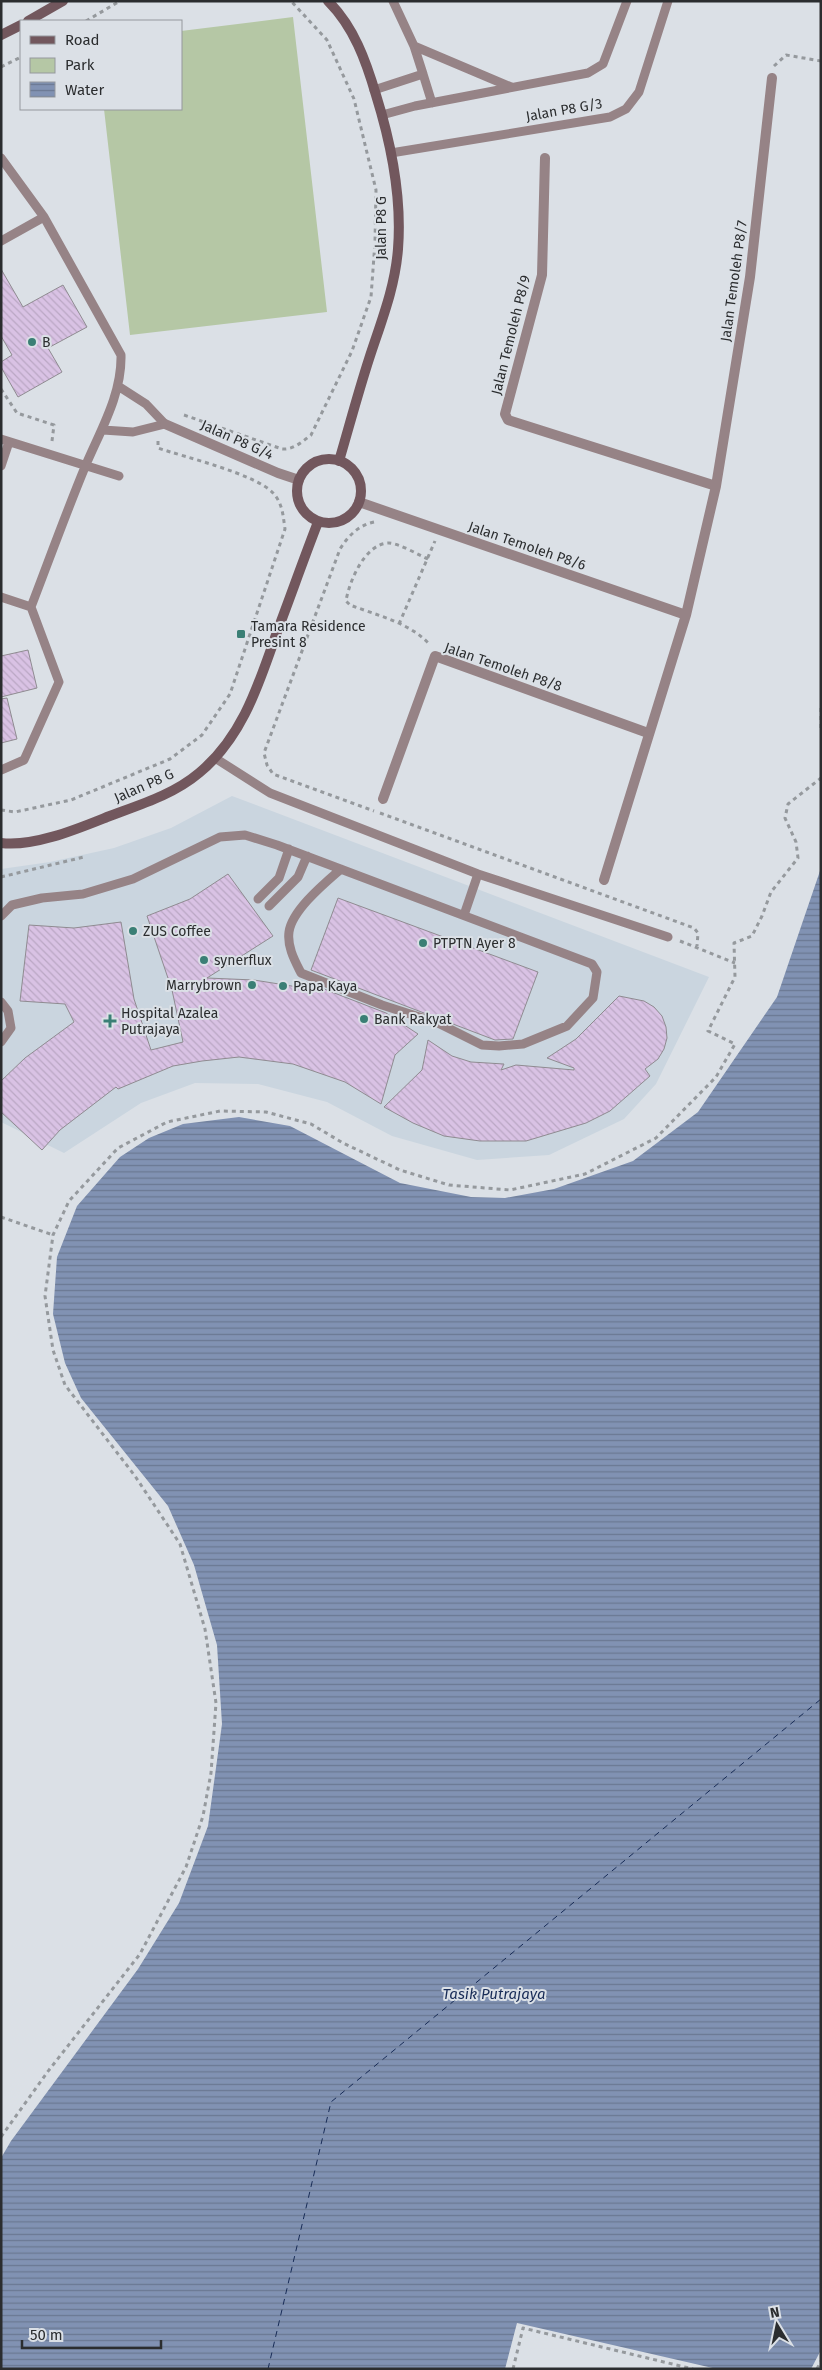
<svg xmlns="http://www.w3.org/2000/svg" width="822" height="2370" font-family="'Fira Sans',sans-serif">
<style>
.built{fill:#cad5df}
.green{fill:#b5c7a5}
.water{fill:url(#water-rules)}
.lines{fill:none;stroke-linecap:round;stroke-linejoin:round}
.ferry{stroke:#182c57;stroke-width:1;stroke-dasharray:6 5;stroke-linecap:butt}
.building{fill:url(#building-back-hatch);stroke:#8f8b91}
.path{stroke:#95999d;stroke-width:3;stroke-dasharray:4 4;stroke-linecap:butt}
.lane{stroke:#968386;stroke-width:9}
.street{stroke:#968386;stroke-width:10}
.secondary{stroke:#72575d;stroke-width:10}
.poi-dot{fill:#3a7f75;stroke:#dbe0e6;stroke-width:2}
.labels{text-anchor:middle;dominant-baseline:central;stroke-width:4;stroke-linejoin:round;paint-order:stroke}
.street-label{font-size:14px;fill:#2b2d2f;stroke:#dbe0e6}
.poi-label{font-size:14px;fill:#2b2d2f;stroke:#dbe0e6;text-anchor:start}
.water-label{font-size:15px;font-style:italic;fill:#182c57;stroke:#dbe0e6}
</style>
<defs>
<pattern id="water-rules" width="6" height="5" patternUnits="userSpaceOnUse" patternTransform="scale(1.25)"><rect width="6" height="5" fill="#8192b3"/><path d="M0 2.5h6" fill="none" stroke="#6a7892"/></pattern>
<pattern id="building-back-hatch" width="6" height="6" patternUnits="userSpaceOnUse" patternTransform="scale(1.25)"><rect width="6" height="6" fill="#d9c2e4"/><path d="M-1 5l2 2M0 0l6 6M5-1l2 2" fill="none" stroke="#baa7c4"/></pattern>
</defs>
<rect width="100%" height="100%" fill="#dbe0e6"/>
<path class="built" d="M232 796 709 977 656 1084 624 1119 549 1155 477 1160 392 1136 327 1102 258 1084 195 1083 141 1103 64 1153 1 1122V869L50 862 114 848 171 828Z"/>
<path class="green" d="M293 17 327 312 130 335 104 109H181V31Z"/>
<path class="water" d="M821 868V2350L811 2369H717L517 2323 505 2369H1V2158L11 2141 138 1969 179 1903 208 1826 222 1724 217 1645 194 1565 168 1506 81 1398 65 1363 53 1314 57 1257 77 1206 120 1157 149 1138 183 1124 239 1117 290 1126 400 1183 471 1197 505 1198 554 1189 633 1161 698 1112 777 997Z"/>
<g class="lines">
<path class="ferry" d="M268 2369 331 2102 821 1699"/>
</g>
<path class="building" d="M1 269 23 307 63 285 87 327 48 348 62 372 18 397 1 367V362L12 355 1 336Z
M28 650 37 688 1 697V656Z
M7 698 17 739 1 743V699Z
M228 874 273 936 207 978 254 980 304 988 306 982 386 1013 418 1034 395 1055 381 1104 345 1082 293 1064 239 1057 202 1061 173 1066 118 1089 116 1087 60 1130 42 1150 1 1112V1081L25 1058 74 1022 65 1004 20 1001 29 925 74 928 121 922 134 999 151 1050 183 1042 172 990 147 916 190 899Z
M338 898 538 972 513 1039 495 1040 311 970Z
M619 996 644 1001 654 1007 662 1016 666 1027 667 1038 664 1049 658 1059 645 1069 650 1076 610 1111 586 1123 526 1141H480L444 1136 413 1123 384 1107 422 1070 428 1040 452 1056 471 1062 504 1064 501 1070 516 1065 574 1070V1068L547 1058 576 1039Z"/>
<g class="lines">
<path class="path" d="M86 21 120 1
M774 66 786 55 821 61
M1 67 21 57
M1 389 17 413 54 425 52 441
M184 415 282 449C293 450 302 442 311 435L352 351 371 297 375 242 376 190 354 99 327 40 291 1
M374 522C359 525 348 536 340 549L264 753 267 765 273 774 374 811
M428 559C419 555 398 543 389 543 365 543 349 582 346 601L350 605C376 615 411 623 430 645
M399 624 435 541
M821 708V728
M1 810 15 812 71 800 170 759 202 735 230 694 285 529C283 516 283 504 273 493 256 474 184 457 158 448V440
M380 813 694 928 698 933 697 946
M1 877 84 857
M680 941 735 963
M1 1217 53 1235
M1 2137 49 2070 140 1954 186 1867 203 1816 211 1773 216 1703 205 1629 180 1544 135 1476 65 1385 53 1350 45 1296 53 1235 69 1201 118 1148 167 1122 220 1111 266 1112 311 1124 343 1143 400 1170 449 1185 510 1190 585 1174 656 1138 716 1077 735 1044 708 1031 735 977 734 943 752 936 762 916 771 892 798 858 796 842 785 818 788 804 821 778
M513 2369 523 2328 693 2369
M817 2369 821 2361"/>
<path class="lane" d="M414 46 511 87
M423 74 432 103
M374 90 423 74 414 46 393 1
M382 115 415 106 588 73 603 64 627 1
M391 153 610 117 626 109 639 92 668 1
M1 158 44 217 121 355C122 395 100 431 85 467 66 513 49 560 31 607L59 682 24 760 1 770
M1 241 44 217
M103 430 133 432 165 424 146 404 118 386
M1 439 119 476
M1 466 9 442
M1 597 31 607
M215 758 270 793 478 874 668 937
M258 899 279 878 289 849
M269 906 298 877 307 856
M464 915 478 874
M1 916 12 905 42 898 83 894 133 879 220 837 245 835 277 845 592 964 597 972 593 998 567 1026 523 1044 499 1046 482 1045 438 1023 382 1005 301 973C295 961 287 947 289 932 292 910 325 883 341 869
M1 1002 8 1011 11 1028 1 1042"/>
<path class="street" d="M545 158 542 275 505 414 508 420 716 486
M165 424 278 473 299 480
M359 502 686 615
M383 799 435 656 648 733
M604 880 686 615 716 486 750 277 772 78"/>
<path class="secondary" d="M328 1C354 27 366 61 376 95 391 143 402 198 398 249 395 288 381 322 369 359 358 393 349 427 339 461
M28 21 63 1
M1 35 21 25
M297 491a32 32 0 1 1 64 0a32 32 0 1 1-64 0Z
M1 843C34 847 77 829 107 817 139 805 173 795 199 773 243 737 259 683 277 632 291 595 304 558 318 522"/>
</g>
<g class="poi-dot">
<circle cx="32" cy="342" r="5"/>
<rect x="236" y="629" width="10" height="10" rx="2.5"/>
<circle cx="133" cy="931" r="5"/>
<circle cx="423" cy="943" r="5"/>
<circle cx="204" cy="960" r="5"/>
<circle cx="252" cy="985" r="5"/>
<circle cx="283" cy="986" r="5"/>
<circle cx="364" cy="1019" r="5"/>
<path d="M107.5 1013.5h5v5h5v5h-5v5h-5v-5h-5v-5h5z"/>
</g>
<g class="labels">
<g class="street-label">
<text transform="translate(564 110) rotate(-10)">Jalan P8 G/3</text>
<text transform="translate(381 228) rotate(-90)">Jalan P8 G</text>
<text transform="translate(734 281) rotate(-82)">Jalan Temoleh P8/7</text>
<text transform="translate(511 335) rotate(-76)">Jalan Temoleh P8/9</text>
<text transform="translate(237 440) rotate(24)">Jalan P8 G/4</text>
<text transform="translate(527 546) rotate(19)">Jalan Temoleh P8/6</text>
<text transform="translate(503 667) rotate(19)">Jalan Temoleh P8/8</text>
<text transform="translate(144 786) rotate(-24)">Jalan P8 G</text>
</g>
<g class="poi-label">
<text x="42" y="342">B</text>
<text x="251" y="626">Tamara Residence<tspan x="251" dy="16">Presint 8</tspan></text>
<text x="143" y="931">ZUS Coffee</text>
<text x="433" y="943">PTPTN Ayer 8</text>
<text x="214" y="960">synerflux</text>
<text x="242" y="985" text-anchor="end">Marrybrown</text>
<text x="293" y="986">Papa Kaya</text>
<text x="121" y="1013">Hospital Azalea<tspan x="121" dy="16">Putrajaya</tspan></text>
<text x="374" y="1019">Bank Rakyat</text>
</g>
<g class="water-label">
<text x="494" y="1994">Tasik Putrajaya</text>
</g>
</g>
<rect width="822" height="2370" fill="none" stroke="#2b2d2f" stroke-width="5"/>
<rect x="20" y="20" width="162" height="90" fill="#dbe0e6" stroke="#95989d"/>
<rect x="30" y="36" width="25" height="8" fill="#72575d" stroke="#95989d"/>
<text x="65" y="45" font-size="15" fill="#2b2d2f">Road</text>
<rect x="30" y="58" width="25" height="15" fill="#b5c7a5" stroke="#95989d"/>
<text x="65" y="70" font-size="15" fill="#2b2d2f">Park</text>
<rect x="30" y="82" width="25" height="15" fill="url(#water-rules)" stroke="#95989d"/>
<text x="65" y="95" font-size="15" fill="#2b2d2f">Water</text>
<g transform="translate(777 2325) rotate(350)" stroke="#dbe0e6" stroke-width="4" paint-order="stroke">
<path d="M0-4L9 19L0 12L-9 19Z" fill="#2b2d2f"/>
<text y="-8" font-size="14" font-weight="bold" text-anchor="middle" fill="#2b2d2f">N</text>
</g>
<path d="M22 2340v8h139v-8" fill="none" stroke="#2b2d2f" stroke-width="2.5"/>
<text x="30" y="2340" font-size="15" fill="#2b2d2f" stroke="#dbe0e6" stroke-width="4" paint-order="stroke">50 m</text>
</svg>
